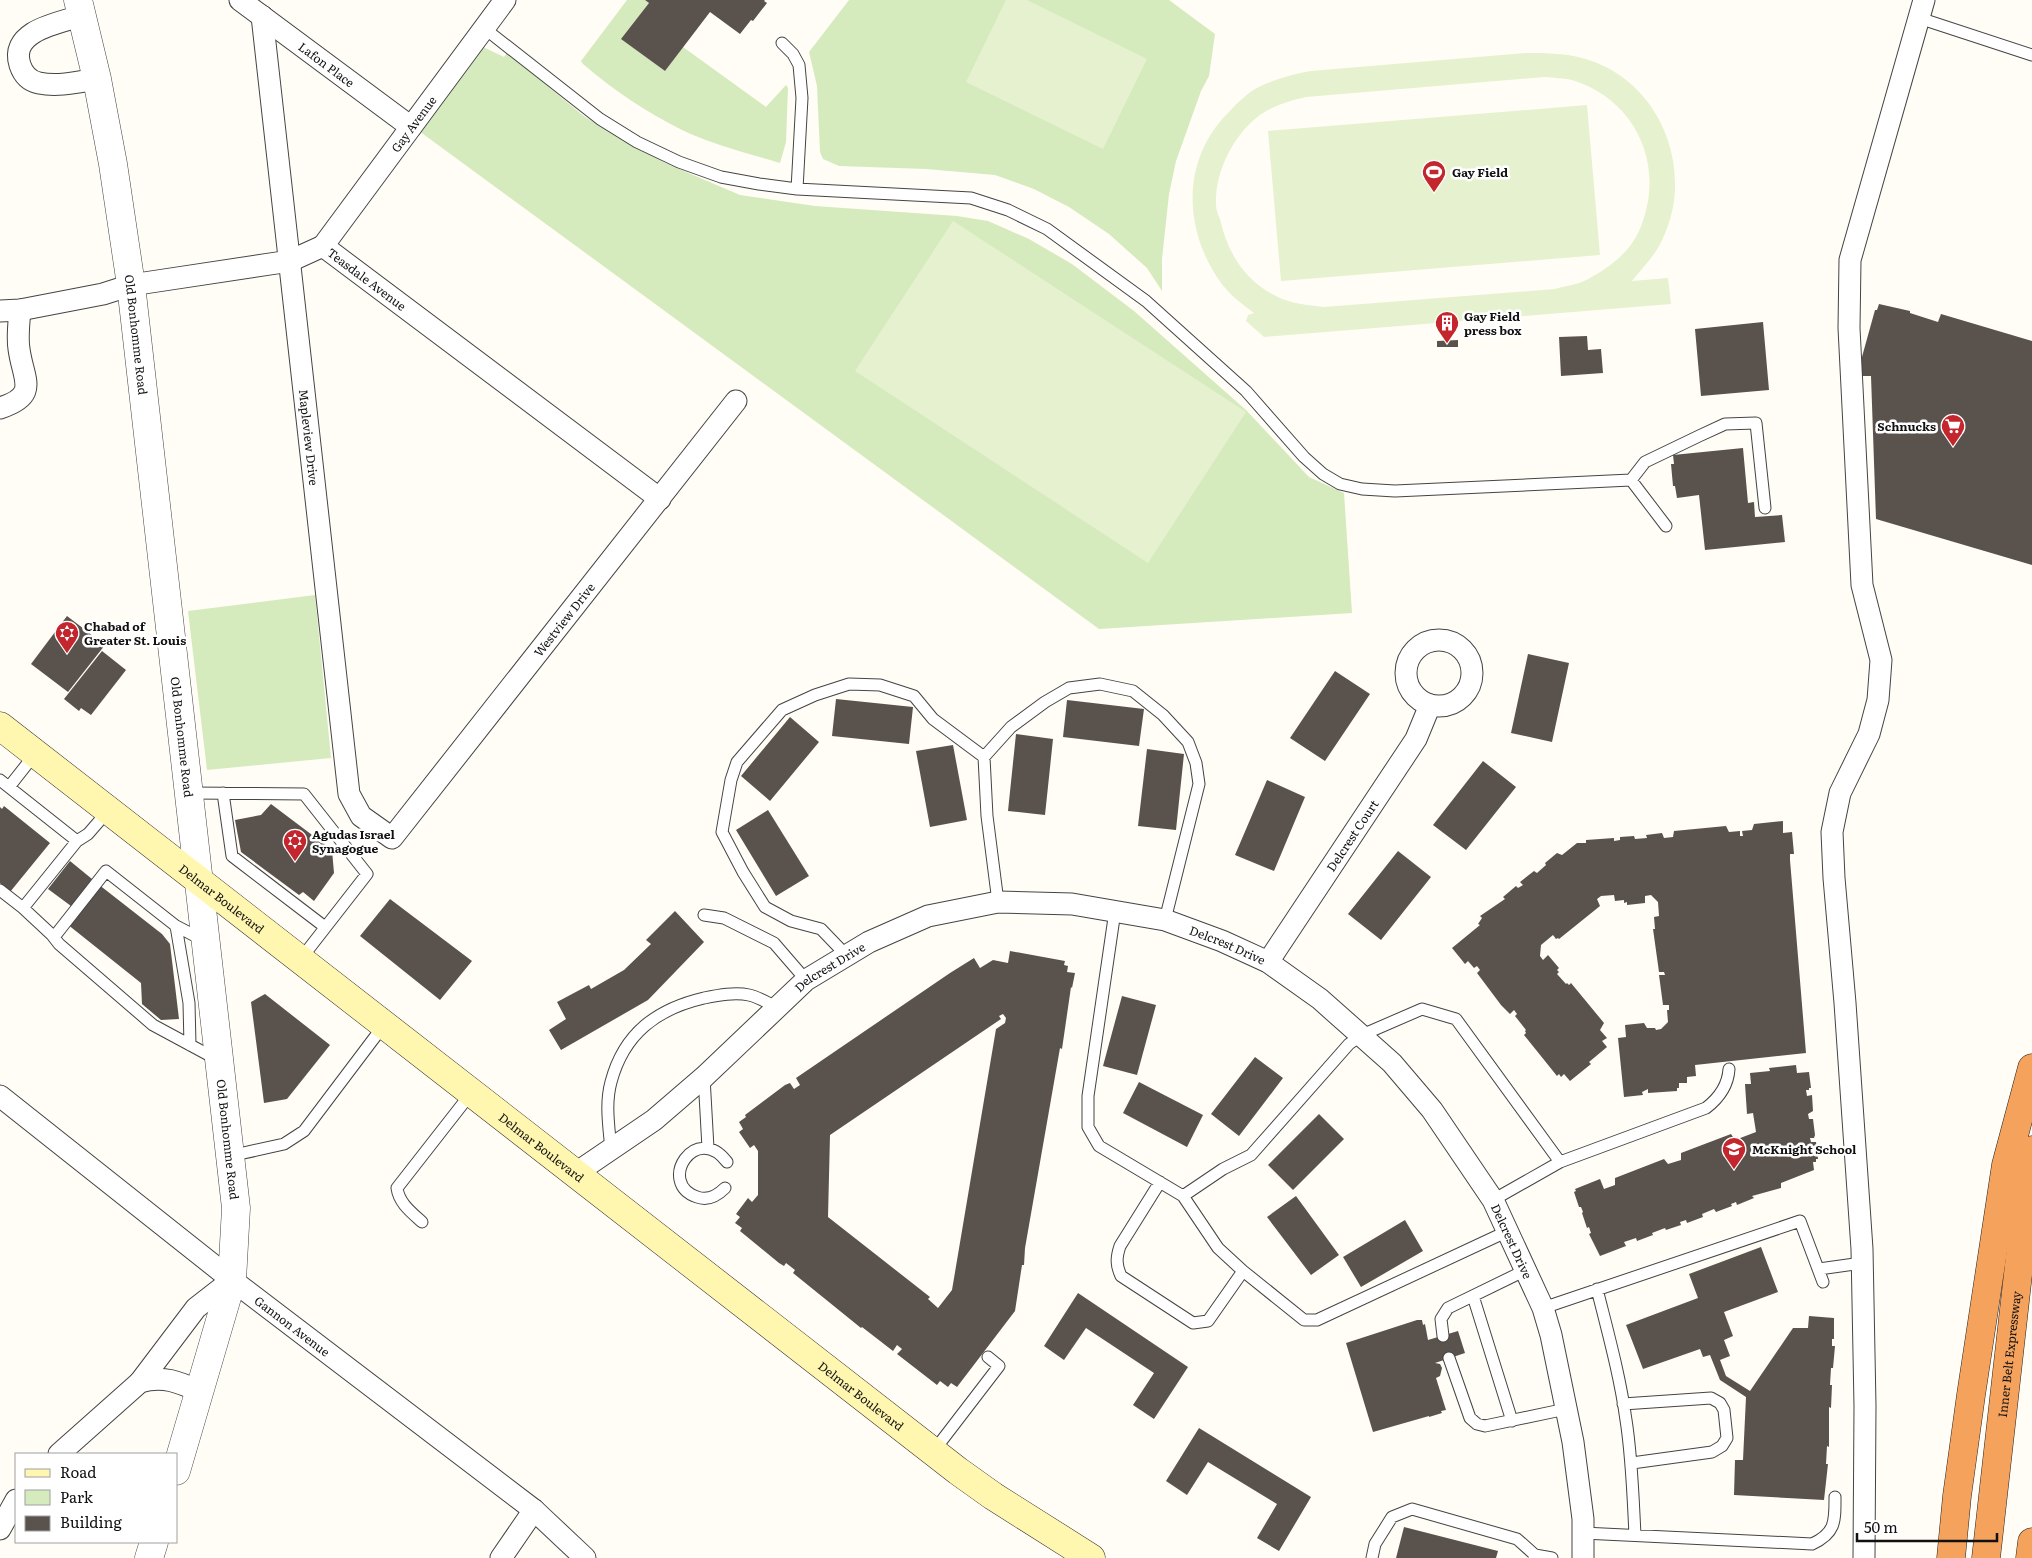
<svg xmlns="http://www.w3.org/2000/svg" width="2032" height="1558" font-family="Literata,serif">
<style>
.green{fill:#d5ebbd}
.pitch{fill:#e6f2cf;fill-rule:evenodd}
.building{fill:#5a524d;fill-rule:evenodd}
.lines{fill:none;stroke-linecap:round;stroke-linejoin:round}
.service-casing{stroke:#444;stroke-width:13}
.minor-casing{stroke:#444;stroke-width:23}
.tertiary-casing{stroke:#444;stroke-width:29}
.secondary-casing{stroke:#333;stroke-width:29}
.motorway-casing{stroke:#222;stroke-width:29}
.service{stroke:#fff;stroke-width:11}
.minor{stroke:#fff;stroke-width:21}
.tertiary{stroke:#fff;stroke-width:28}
.secondary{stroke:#fff6b0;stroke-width:28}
.motorway{stroke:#f5a25d;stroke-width:28}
.labels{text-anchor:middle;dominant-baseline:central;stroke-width:5;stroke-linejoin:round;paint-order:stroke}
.street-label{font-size:12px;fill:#111;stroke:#fff}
.poi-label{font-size:12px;font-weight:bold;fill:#111;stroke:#fff;text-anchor:start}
</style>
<rect width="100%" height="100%" fill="#fffdf5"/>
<path class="green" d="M627 0H645L649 3 622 39 665 71 683 47 766 107 786 85 788 88 786 142 780 163C747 153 713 145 682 130 646 112 613 90 583 64L581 61Z
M849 0H1169L1215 34 1209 76 1201 91 1176 161 1169 194 1162 259V291L1147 268 1109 234 1069 207 1034 189 995 175 926 169 839 166 823 159 820 152 817 86 809 52Z
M483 47 504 57 507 53 585 117 665 163 740 195 815 206 957 216 988 221 1029 239 1072 264 1134 311 1246 410 1309 477 1344 493 1352 613 1099 629 419 131Z
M315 595 331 758 207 770 188 611Z"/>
<path class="pitch" d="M1006 0H1027L1147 59 1103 149 966 82Z
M1525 53C1545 53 1563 53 1582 58 1659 78 1696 168 1663 238 1656 255 1643 267 1632 281L1668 278 1671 304 1264 337 1246 321 1248 315 1254 313C1242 304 1230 295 1221 283 1183 230 1181 160 1228 113 1238 102 1249 91 1263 85 1279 78 1294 74 1311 71ZM1545 77C1554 78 1563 78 1572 80 1625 96 1657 146 1648 201 1645 217 1640 233 1630 246 1618 261 1601 273 1584 281 1576 285 1564 286 1555 289L1324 307C1308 305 1291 304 1276 296 1245 281 1227 252 1220 219 1218 215 1216 209 1216 204 1215 171 1234 134 1260 115 1274 105 1290 101 1306 97Z
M1587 105 1600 255 1281 281 1268 131Z
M953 221 1246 412 1148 563 855 371Z"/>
<path class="building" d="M645 0H765L764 1 767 3 753 21 751 20 740 34 710 12 665 71 621 39 649 3Z
M1879 304 1910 311V313L1938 322 1941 314 2032 341V565L1876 519 1871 376H1861L1860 364 1875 310H1877Z
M1763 322 1769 390 1701 396 1695 329Z
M1587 336 1588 350 1601 349 1603 373 1561 376 1559 337Z
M1458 340V347H1437V341Z
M1743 448 1748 503 1754 502 1755 517 1782 515 1785 542 1705 550 1699 495 1677 498 1675 486H1673L1671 464H1674L1673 455Z
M67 616 105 645 68 692 31 664Z
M102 651 126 670 91 715 81 708 79 711 64 699Z
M1528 654 1569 663 1552 742 1511 733Z
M1335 671 1370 694 1325 761 1290 738Z
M836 699 913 707 909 744 832 736Z
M1067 700 1144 709 1139 746 1063 737Z
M790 717 819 742 770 801 741 776Z
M1016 734 1053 739 1045 815 1008 811Z
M953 745 967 820 930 827 916 751Z
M1147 749 1184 754 1176 830 1138 826Z
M1483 761 1516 787 1466 850 1433 825Z
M1267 780 1305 797 1274 871 1235 855Z
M271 804 332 850 334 873 314 901 303 892 299 895 241 852 235 820 261 815Z
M4 806 50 843 10 892 0 883V807L2 809Z
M768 810 809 876 776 896 736 830Z
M1783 821V833L1792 832 1794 854H1790V860L1806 1053 1695 1065 1696 1076 1687 1077V1083H1679V1088H1677V1091L1648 1093V1089L1642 1092 1643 1095 1624 1097 1618 1038 1626 1037 1625 1025 1644 1023 1647 1028H1655L1656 1030 1661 1029 1668 1022 1667 1010H1669V1005H1663L1659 975H1665L1664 972H1659L1653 929H1655L1654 917 1659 916 1658 902 1651 895 1645 896V903L1627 905V902L1624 903V900L1615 901 1614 895 1601 896 1597 899 1600 906 1559 939 1558 938 1556 939 1553 935 1541 945 1540 956 1543 960 1548 955 1559 968 1557 970 1559 972 1557 974 1566 984 1567 983 1569 985 1571 983 1604 1023 1600 1030 1607 1038 1602 1041 1607 1047 1589 1062 1591 1064 1570 1081 1564 1074 1561 1077 1559 1074 1557 1076 1524 1035 1526 1033 1525 1031 1526 1030 1515 1016 1517 1014 1514 1010 1510 1014 1501 1005 1477 973 1480 970 1477 966 1474 968 1468 961 1465 964 1452 948 1480 925 1478 924 1482 918 1480 916 1505 899 1503 897 1516 886 1518 888 1523 885 1520 882 1534 871 1537 873 1546 865 1545 863 1557 853 1562 855 1577 843H1586V840L1614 838V841L1620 840V837L1634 836 1635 839 1647 838 1646 835 1662 833 1664 838 1673 837 1674 831 1726 826 1729 832 1740 831V836H1743L1742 831 1752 830 1754 824Z
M1398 851 1431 877 1381 940 1348 914Z
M70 861 92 879 71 906 48 889Z
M98 884 162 934 170 944 179 1019 161 1020 142 1004 141 983 67 924Z
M390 899 472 961 440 1000 360 936Z
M675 911 704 942 648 1000 561 1050 549 1030 566 1019 557 1002 589 985 591 989 624 970 651 944 646 940Z
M1010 951 1065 961 1064 965 1068 966 1067 972 1075 973 1072 988 1071 987 1062 1049 1060 1048 1025 1248 1024 1265H1022L1015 1311 957 1387 951 1383 948 1387 940 1381 937 1385 897 1354 902 1349 897 1345 893 1351 862 1327 861 1328 793 1273 795 1270 786 1263 784 1266 779 1263 740 1231 742 1228 735 1223 740 1217 736 1214 748 1198 752 1202 758 1195V1151L754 1145 750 1148 739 1132 743 1129 739 1122 746 1117 745 1115 785 1085 790 1083 794 1089 800 1085 796 1078 950 973 974 958 980 968 993 960 1008 963ZM1003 1014 1006 1018 1005 1023 996 1029 952 1290 938 1308 928 1299 930 1297 828 1217 830 1135 1001 1019 999 1016Z
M265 994 330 1045 287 1099 264 1103 251 1002Z
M1122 996 1156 1005 1137 1075 1103 1066Z
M1255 1057 1283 1078 1239 1136 1211 1114Z
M1796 1065 1797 1073 1809 1072 1811 1088H1809V1090H1806L1807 1096 1812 1095 1813 1111 1808 1114 1809 1119H1813L1815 1135 1814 1138H1810L1811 1142H1816L1818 1159H1816V1162H1813L1814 1170 1781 1183V1188L1752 1196 1754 1198 1737 1205 1736 1202 1731 1204 1732 1206 1716 1212 1714 1209 1702 1214 1703 1217 1687 1223 1686 1220 1680 1222 1681 1225 1666 1230 1665 1228 1652 1233 1653 1235 1637 1241 1636 1238 1624 1242 1626 1246 1600 1256 1589 1234 1591 1233 1589 1227 1587 1228 1582 1213 1583 1212 1581 1207H1579L1574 1192 1576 1191 1575 1189 1600 1179 1604 1189 1615 1185V1178L1664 1159 1668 1164 1681 1160V1153L1731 1134 1735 1140 1756 1132 1753 1113 1747 1114 1745 1084H1751L1750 1073 1770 1071 1769 1068Z
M1139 1082 1203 1115 1187 1147 1123 1113Z
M1319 1114 1344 1139 1293 1190 1268 1165Z
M1296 1196 1339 1255 1311 1275 1267 1217Z
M1405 1220 1423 1251 1361 1287 1343 1257Z
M1761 1247 1778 1292 1724 1312 1733 1336 1724 1340 1730 1356 1720 1360 1726 1376 1750 1391 1793 1328H1808L1809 1316 1834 1318V1339H1832V1346H1835L1833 1368H1831L1830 1385H1832L1831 1408 1829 1407V1447L1827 1446 1826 1464H1828L1824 1500 1734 1495 1735 1460H1743L1746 1397 1720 1380 1710 1355 1703 1357 1700 1349 1643 1369 1626 1325 1698 1298 1689 1274Z
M1078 1293 1188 1367 1154 1419 1133 1405 1154 1373 1086 1328 1064 1360 1044 1346Z
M1417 1320H1422L1423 1325 1425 1324 1428 1340 1458 1331 1465 1353 1435 1363 1440 1364 1442 1368 1440 1376 1436 1378 1446 1410 1441 1411 1442 1413 1429 1417V1416L1373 1432 1346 1343Z
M1199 1428 1311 1497 1279 1551 1257 1538 1277 1504 1208 1462 1187 1495 1166 1481Z
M1404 1527 1498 1551 1496 1558H1396Z"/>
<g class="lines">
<g class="service-casing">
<path id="service" d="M1919 18 2032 55
M484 28 600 119 637 142 679 162 721 177 759 184 797 189 971 198 1008 210 1047 229 1146 301 1246 391 1304 457 1323 474 1340 484 1362 489 1395 491 1631 480 1645 462 1699 436 1725 424 1756 423 1765 508
M782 43 793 54 799 65 802 98 797 189
M1631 480 1666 526
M984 757 1011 727 1045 702 1069 688 1100 684 1133 691 1163 715 1188 742 1196 763 1199 784 1165 920
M0 780 77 841
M9 787 35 754
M190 793 304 794 367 874 300 960
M223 793 232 856 325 927
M0 890 23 908 77 841 88 834 108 811
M23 908 52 935 59 944 153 1025 218 1060
M1115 911 1088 1096V1127L1099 1146 1183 1196 1218 1248 1243 1271 1304 1320H1317L1508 1231
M704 915 724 918 774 943 806 980
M176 926 203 940
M54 937 106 871 176 926 189 1003 190 1045
M846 955 821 929 791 921 765 907 743 872 722 832 731 780 737 762 782 710 815 695 849 684 880 685 914 696 933 719 984 757 987 816 998 902
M704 1077 708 1148
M611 1150C609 1127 605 1104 611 1082 624 1033 657 1009 704 998 719 995 735 992 749 995 759 997 769 1004 777 1007
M230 1156 284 1144 304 1131 384 1025
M1560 1162 1706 1108C1719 1098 1728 1086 1729 1069
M1160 1182 1120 1246C1116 1258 1116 1265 1121 1276L1193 1323 1208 1321 1243 1271
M725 1188C717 1196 708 1201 697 1197 656 1183 696 1121 727 1162
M1183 1196 1223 1169 1251 1155 1349 1044 1362 1035 1422 1009 1456 1019 1560 1162 1493 1200
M422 1222C411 1212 399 1203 397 1188L472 1092
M1819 1269 1862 1263
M1597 1289C1608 1333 1620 1376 1626 1420 1632 1458 1633 1497 1635 1535
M1473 1296 1512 1421
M1543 1308 1800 1221 1823 1282
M1443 1336 1441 1319 1448 1308 1526 1270
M1449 1358 1470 1418 1477 1424 1485 1426 1566 1409
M1623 1404 1711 1398 1720 1403 1724 1410 1727 1438 1722 1446 1712 1452 1632 1463
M933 1452 999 1366 988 1357
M1583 1533 1812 1544C1836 1533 1835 1521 1835 1497
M1372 1558 1375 1544 1392 1517 1412 1509 1517 1539 1535 1555
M1534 1558 1535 1555 1552 1558"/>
</g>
<g class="minor-casing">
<g id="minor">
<path id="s1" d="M240 0 411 127"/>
<path d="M81 16C58 23 9 31 20 65 23 74 29 81 39 83 58 87 78 82 97 79"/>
<path id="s2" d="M262 16 349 794 361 816 392 838 736 401"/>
<path id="s3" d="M323 246 505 0"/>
<path id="s4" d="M0 311 20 310 103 294 131 285 290 261 323 246 660 499"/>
<path d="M0 408C40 395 23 380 19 349 17 337 19 322 20 310"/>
<circle cx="1439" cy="673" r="33"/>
<path id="s5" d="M1268 962 1416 739 1430 705"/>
<path id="s6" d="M0 1096 232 1280 534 1510 585 1558"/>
<path id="s7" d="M576 1173 654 1120 704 1077 806 980 869 942 928 916 998 902 1072 904 1165 920 1222 941 1268 962 1320 999 1392 1063 1432 1110 1493 1200 1543 1308 1551 1335 1573 1442 1583 1519V1558"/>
<path d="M140 1382 196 1308 232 1280"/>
<path d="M59 1454 140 1382C163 1375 179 1382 201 1392"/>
<path d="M0 1529 16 1500"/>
<path d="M501 1558 534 1510"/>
<path d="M1864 1558 1865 1406 1862 1249 1845 1003 1834 878 1832 832 1840 793 1869 734 1878 700 1881 660 1862 585 1849 328 1850 260 1924 0"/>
</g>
</g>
<g class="tertiary-casing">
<g id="tertiary">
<path id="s8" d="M78 0 97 79 113 164 131 285 236 1208 232 1280 176 1471"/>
<path d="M149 1558 154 1542"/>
</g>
</g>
<g class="secondary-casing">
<g id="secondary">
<path id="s9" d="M0 726 958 1471 993 1496 1091 1558"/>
</g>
</g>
<g class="motorway-casing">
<g id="motorway">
<path d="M1951 1558 1957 1496 1971 1395 2006 1165 2032 1068"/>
<path id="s10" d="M1986 1558 2032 1150"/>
<path d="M2030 1558 2032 1542"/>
</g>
</g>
<use href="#service" class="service"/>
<use href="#minor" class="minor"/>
<use href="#tertiary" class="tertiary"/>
<use href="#secondary" class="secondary"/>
<use href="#motorway" class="motorway"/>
</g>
<defs>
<g id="stadium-pin" transform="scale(1.25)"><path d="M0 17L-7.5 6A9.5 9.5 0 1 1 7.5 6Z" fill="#c4262e" stroke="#fff"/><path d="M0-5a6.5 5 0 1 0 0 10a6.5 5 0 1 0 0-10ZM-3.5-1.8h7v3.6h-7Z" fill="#fff"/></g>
<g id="building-pin" transform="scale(1.25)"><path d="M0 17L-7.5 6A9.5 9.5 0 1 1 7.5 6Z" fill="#c4262e" stroke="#fff"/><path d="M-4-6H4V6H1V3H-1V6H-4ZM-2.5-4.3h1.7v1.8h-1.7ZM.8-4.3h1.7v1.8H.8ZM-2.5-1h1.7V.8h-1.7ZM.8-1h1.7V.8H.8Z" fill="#fff"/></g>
<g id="supermarket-pin" transform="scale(1.25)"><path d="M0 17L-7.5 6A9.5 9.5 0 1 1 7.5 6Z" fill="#c4262e" stroke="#fff"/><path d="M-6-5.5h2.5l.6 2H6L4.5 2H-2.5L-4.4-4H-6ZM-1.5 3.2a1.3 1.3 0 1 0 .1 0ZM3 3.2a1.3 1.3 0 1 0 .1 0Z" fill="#fff"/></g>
<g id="synagogue-pin" transform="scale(1.25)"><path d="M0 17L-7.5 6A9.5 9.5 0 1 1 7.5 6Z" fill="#c4262e" stroke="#fff"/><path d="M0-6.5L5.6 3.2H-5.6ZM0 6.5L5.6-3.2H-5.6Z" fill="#fff"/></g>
<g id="school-pin" transform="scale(1.25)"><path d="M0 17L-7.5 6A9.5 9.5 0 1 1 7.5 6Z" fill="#c4262e" stroke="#fff"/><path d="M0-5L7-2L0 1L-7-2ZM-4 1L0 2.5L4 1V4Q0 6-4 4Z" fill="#fff"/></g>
</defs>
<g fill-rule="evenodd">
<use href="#stadium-pin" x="1434" y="172"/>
<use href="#building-pin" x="1447" y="323"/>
<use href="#supermarket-pin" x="1953" y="426"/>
<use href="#synagogue-pin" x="67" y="633"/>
<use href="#synagogue-pin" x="295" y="841"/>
<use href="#school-pin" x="1734" y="1149"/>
</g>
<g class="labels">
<g class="street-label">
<text stroke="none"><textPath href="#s1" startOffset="108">Lafon Place</textPath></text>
<text stroke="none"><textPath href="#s3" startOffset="152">Gay Avenue</textPath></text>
<text stroke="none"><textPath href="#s4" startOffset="386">Teasdale Avenue</textPath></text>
<text stroke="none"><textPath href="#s8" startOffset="340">Old Bonhomme Road</textPath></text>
<text stroke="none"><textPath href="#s2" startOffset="424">Mapleview Drive</textPath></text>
<text stroke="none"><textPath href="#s2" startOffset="1124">Westview Drive</textPath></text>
<text stroke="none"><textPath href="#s8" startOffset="745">Old Bonhomme Road</textPath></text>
<text stroke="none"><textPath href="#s5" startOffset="152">Delcrest Court</textPath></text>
<text stroke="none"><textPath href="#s9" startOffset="281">Delmar Boulevard</textPath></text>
<text stroke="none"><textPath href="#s7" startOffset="746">Delcrest Drive</textPath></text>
<text stroke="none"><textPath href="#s7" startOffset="328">Delcrest Drive</textPath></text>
<text stroke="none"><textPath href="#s8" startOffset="1150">Old Bonhomme Road</textPath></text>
<text stroke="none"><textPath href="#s9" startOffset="686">Delmar Boulevard</textPath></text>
<text stroke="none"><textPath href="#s7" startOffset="1166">Delcrest Drive</textPath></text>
<text stroke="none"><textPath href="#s6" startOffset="372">Gannon Avenue</textPath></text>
<text stroke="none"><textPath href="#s10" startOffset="205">Inner Belt Expressway</textPath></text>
<text stroke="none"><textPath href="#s9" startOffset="1091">Delmar Boulevard</textPath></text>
</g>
<g class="poi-label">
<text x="1452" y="172">Gay Field</text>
<text x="1464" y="316">Gay Field<tspan x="1464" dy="14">press box</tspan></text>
<text x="1936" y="426" text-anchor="end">Schnucks</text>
<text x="84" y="626">Chabad of<tspan x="84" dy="14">Greater St. Louis</tspan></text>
<text x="312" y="834">Agudas Israel<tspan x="312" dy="14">Synagogue</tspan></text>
<text x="1752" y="1149">McKnight School</text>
</g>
</g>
<rect x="15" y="1453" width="162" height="90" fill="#ffffff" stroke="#a0a0a0"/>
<rect x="25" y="1469" width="25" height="8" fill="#fff6b0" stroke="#a0a0a0"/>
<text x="60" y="1478" font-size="15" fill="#111111">Road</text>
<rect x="25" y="1490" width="25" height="15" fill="#d5ebbd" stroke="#a0a0a0"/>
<text x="60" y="1503" font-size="15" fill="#111111">Park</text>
<rect x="25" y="1516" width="25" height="15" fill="#5a524d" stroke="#a0a0a0"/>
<text x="60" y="1528" font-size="15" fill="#111111">Building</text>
<path d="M1857 1533v8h140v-8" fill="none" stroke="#111111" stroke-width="2.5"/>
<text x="1864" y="1533" font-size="15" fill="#111111" stroke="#ffffff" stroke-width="4" paint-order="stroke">50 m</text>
</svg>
